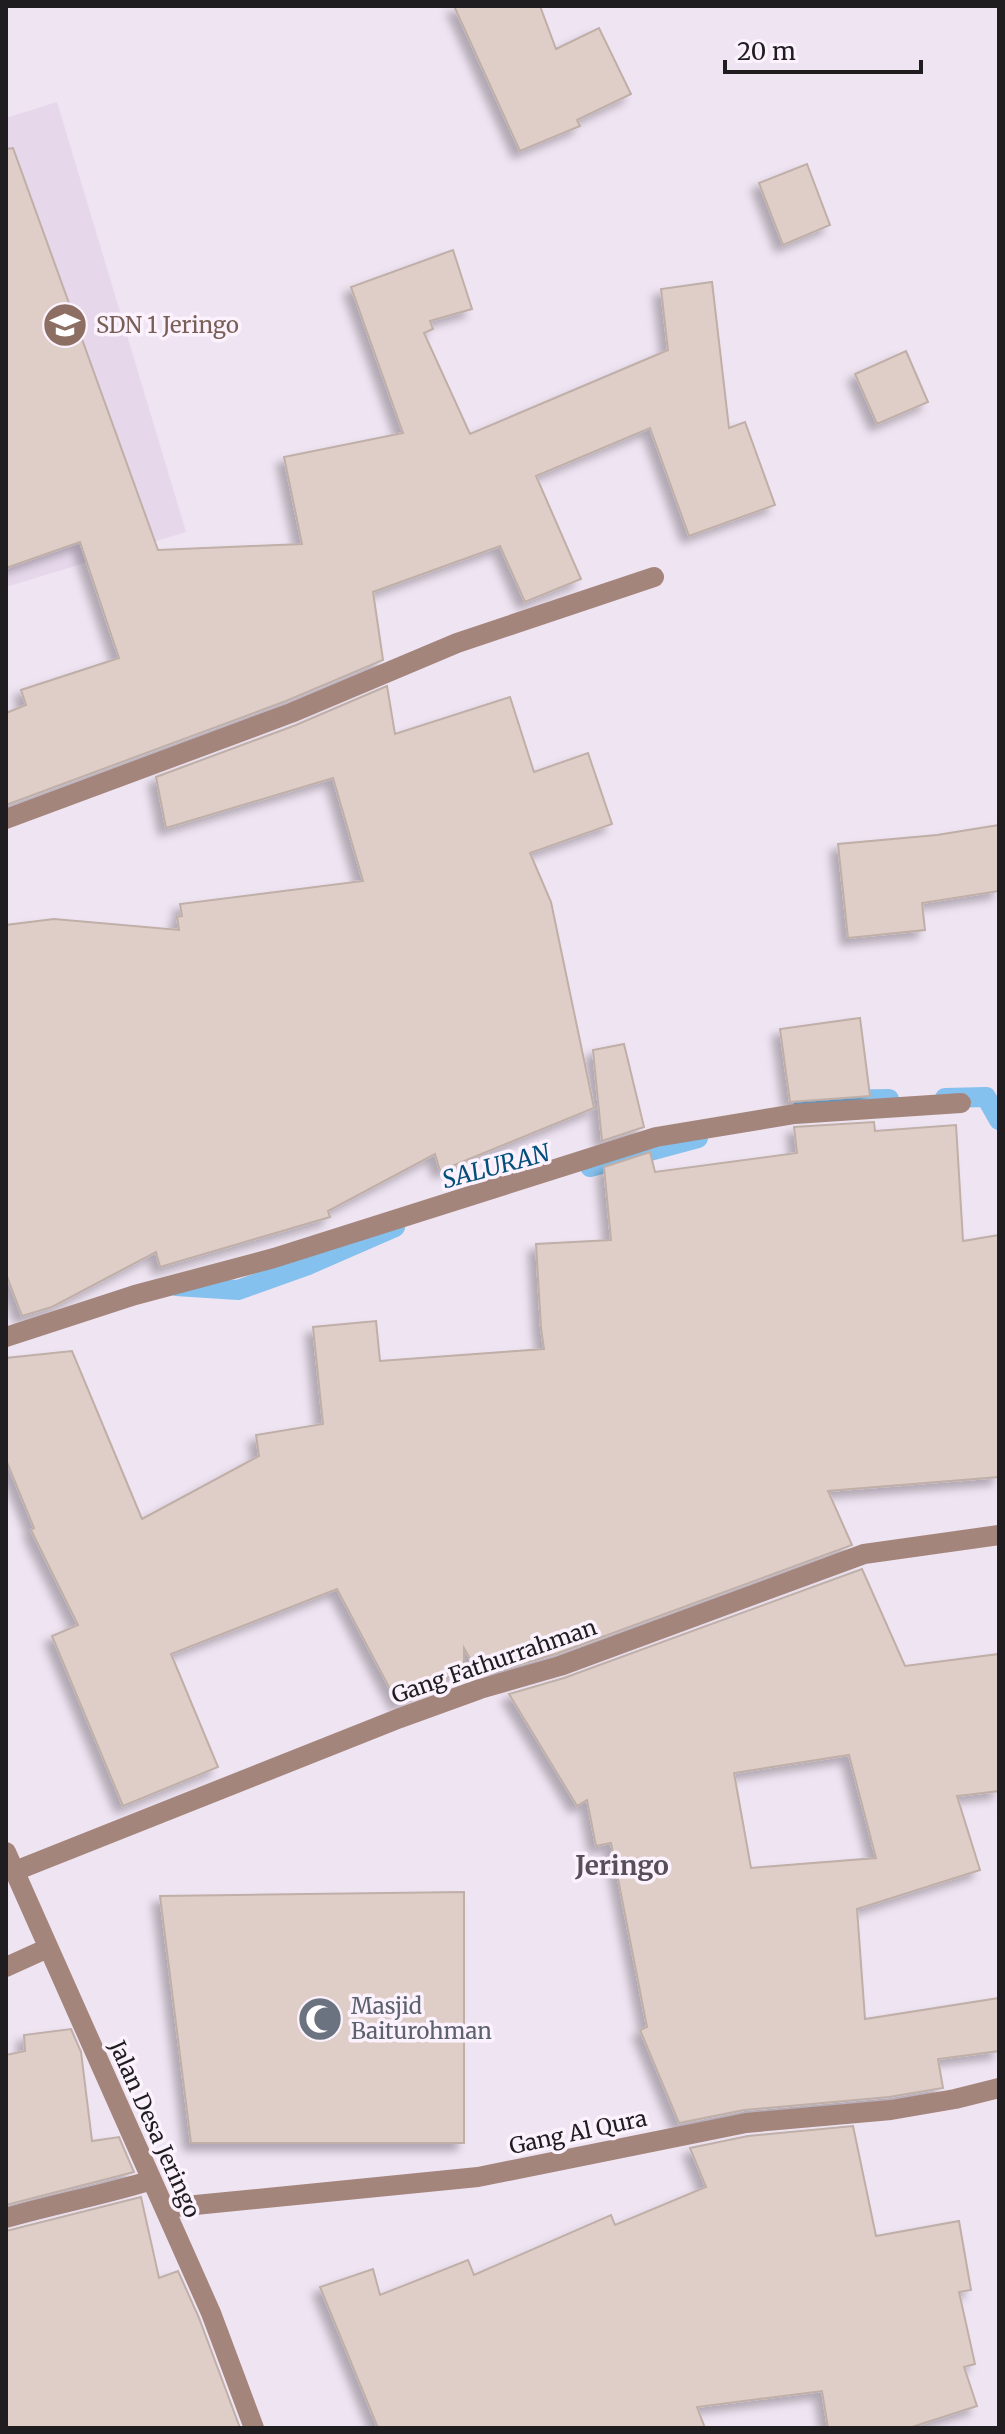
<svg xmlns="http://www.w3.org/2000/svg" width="1005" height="2434" font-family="Merriweather,serif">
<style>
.built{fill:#e6d7eb}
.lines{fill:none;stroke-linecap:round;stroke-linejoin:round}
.stream{stroke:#85c1ee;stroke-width:20}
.building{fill:#dfcec7;stroke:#bfafa8;stroke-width:2;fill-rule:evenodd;filter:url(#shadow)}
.minor{stroke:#a4857c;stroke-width:20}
.labels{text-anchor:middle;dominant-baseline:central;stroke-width:7;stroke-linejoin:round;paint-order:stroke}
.education-label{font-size:22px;fill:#785e54;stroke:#fbf2fe;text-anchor:start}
.street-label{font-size:22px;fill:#201d21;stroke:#fbf2fe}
.worship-label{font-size:22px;fill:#5b616d;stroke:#fbf2fe;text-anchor:start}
.water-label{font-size:24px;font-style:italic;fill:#034f7a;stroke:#fbf2fe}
.quarter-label{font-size:26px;font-weight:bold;fill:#564e59;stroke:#fbf2fe}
</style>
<defs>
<filter id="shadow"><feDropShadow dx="-7" dy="7" stdDeviation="4" flood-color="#0004"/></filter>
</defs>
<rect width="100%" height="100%" fill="#efe4f2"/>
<path class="built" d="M57 102 186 532 6 587V118Z"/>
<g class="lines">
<path class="stream" d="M945 1098 986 1097 999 1120
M802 1109 835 1100 889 1099
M590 1167 698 1138
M176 1286 238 1290 308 1265 395 1227"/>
</g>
<path class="building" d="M454 6H540L556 49 599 28 631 94 577 120 580 126 520 151Z
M13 148 158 550 302 544 284 457 403 433 351 287 453 250 472 309 430 321 433 329 424 333 470 434 668 350 661 289 712 282 729 428 745 422 775 505 689 536 650 428 536 476 581 579 525 602 500 546 373 592 383 660 286 701 6 805V713L26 705 21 690 119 658 80 542 6 568V149Z
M807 164 830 225 783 245 759 183Z
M906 351 928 402 877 424 855 374Z
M387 686 395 734 510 697 534 772 588 753 612 824 530 853 551 902 594 1108 440 1171 435 1154 328 1211 330 1217 160 1267 156 1252 52 1307 22 1316 6 1274V925L54 919 179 930 177 917 182 916 180 904 363 881 333 778 166 828 156 777 296 725Z
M999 825V891L922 903 925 930 848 938 838 844 937 835Z
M860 1018 870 1096 790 1102 780 1029Z
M624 1044 644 1127 602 1141 593 1050Z
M874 1122 875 1131 956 1125 963 1241 999 1235V1477L828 1491 852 1545 556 1654 496 1671 487 1657 473 1664 464 1648V1669L398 1704 337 1589 171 1654 218 1767 123 1806 52 1636 78 1625 31 1530 34 1528 6 1460V1358L72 1351 142 1519 259 1456 256 1435 323 1424 313 1327 376 1321 380 1361 544 1349 541 1328 536 1244 611 1240 604 1167 650 1152 655 1172 797 1153 794 1127Z
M862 1569 905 1666 999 1654V1791L957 1796 980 1870 857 1909 865 2019 999 1998V2051L938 2059 943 2088 889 2097 744 2110 679 2123 640 2030 647 2027 611 1843 596 1846 587 1800 577 1806 509 1694 564 1678ZM849 1755 876 1858 751 1868 734 1773Z
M464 1892V2143H191L160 1896Z
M71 2029 81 2052 92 2141 119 2137 134 2172 6 2205V2055L25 2051 24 2035Z
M853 2126 876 2236 959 2221 971 2290 959 2292 975 2364 964 2367 977 2406 909 2428H828L822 2391 697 2407 705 2428H378L320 2287 373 2269 380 2295 468 2260 474 2275 611 2215 615 2225 706 2187 690 2148 748 2136Z
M141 2197 159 2278 178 2271 199 2318 240 2428H6V2231Z"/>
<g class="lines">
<path class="minor" d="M6 819 291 713 457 643 654 577
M6 1337 135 1295 274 1258 656 1137 795 1114 961 1103
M6 1852 211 2313 254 2428
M15 1871 400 1718 480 1689 560 1666 864 1554 999 1535
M6 1967 48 1948
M165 2208 478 2177 746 2123 891 2110 955 2099 999 2088
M6 2218C55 2204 104 2195 152 2180"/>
</g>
<defs>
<g id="school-disc" transform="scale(2.3)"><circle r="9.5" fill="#8d6e63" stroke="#fbf2fe"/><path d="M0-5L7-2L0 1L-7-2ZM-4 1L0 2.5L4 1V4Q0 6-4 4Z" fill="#fff"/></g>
<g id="mosque-disc" transform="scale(2.3)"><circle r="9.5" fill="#6b7280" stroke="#fbf2fe"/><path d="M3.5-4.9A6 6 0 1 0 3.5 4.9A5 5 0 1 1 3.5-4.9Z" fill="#fff"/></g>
</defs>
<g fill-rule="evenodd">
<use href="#school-disc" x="65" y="325"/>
<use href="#mosque-disc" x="320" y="2019"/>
</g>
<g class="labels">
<g class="education-label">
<text x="96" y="325">SDN 1 Jeringo</text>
</g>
<g class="street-label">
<text transform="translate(494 1661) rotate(-19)">Gang Fathurrahman</text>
<text transform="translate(155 2129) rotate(66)">Jalan Desa Jeringo</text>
<text transform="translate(578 2132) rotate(-12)">Gang Al Qura</text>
</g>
<g class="worship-label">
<text x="351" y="2006">Masjid<tspan x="351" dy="25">Baiturohman</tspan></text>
</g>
<g class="water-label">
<text transform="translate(496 1166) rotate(-15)">SALURAN</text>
</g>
<g class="quarter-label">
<text x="622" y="1865">Jeringo</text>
</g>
</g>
<rect width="1005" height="2434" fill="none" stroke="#201d21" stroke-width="16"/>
<path d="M725 60v12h196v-12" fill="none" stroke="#201d21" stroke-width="4"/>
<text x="737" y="60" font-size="24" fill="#201d21" stroke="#fbf2fe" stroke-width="6" paint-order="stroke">20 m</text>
</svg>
